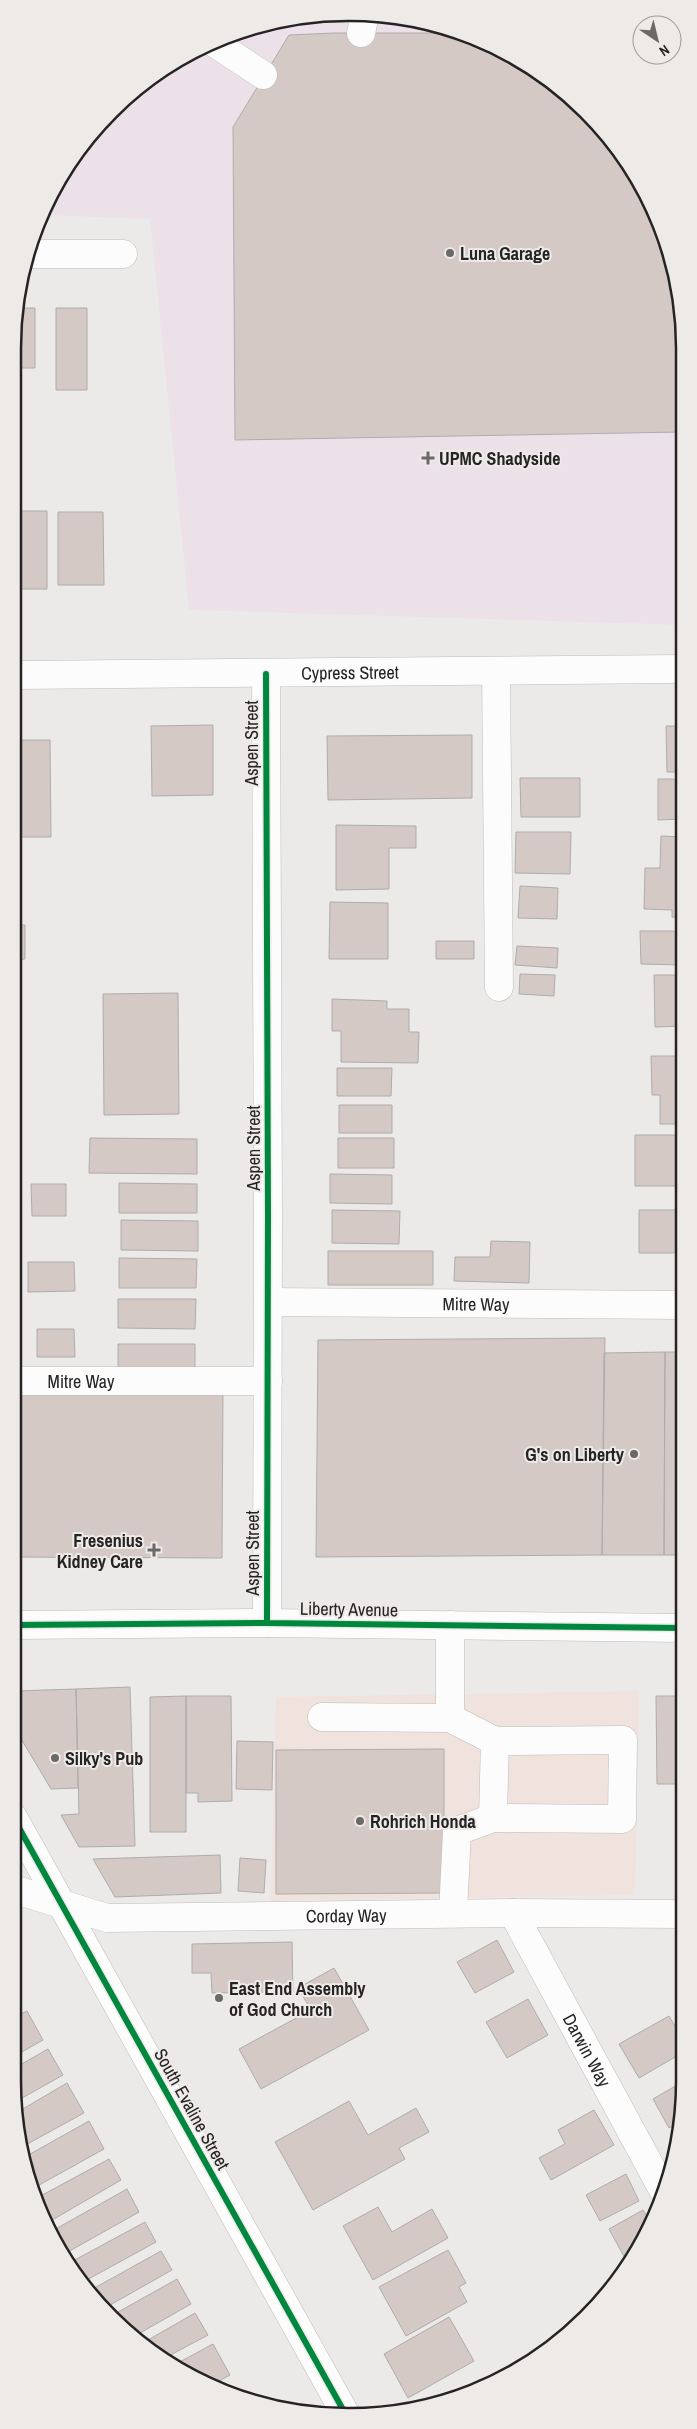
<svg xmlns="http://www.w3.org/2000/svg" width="697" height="2429" font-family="'Archivo Narrow',sans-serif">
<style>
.commercial{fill:#f0e2dc}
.medical{fill:#ede1e9}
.building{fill:#d4c9c4;stroke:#aeacac}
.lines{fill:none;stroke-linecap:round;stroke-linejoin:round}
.minor-casing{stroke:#bebcbc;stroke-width:29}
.major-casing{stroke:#bebcbc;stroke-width:29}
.minor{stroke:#fcfcfc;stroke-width:28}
.major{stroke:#fcfcfc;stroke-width:28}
.cycleway-casing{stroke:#edeae8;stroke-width:9}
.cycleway{stroke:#00873e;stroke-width:6}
.poi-dot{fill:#6b6968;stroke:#edeae8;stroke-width:2}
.labels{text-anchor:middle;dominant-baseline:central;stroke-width:4;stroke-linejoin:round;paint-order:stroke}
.poi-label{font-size:18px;font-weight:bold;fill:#252323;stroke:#edeae8;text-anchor:start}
.street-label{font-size:18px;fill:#252323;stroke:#edeae8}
.rim{fill:none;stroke:#252323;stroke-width:2.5}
</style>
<rect width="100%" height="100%" fill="#eceae9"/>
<path class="commercial" d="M639 1691 635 1895 271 1901 276 1697Z"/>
<path class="medical" d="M348 13 414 19 516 57 601 127 650 200 682 305V625L189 610 150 219 41 215 69 162 111 111 162 69 220 38 283 19Z"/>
<path class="building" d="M334 33H451L516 57 601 127 650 200 682 305V432L235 440 233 127 289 35Z
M19 308H35V368H19Z
M56 308H87V390H56Z
M18 511H47V589H18Z
M58 512H103L104 585H58Z
M213 725V795L152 796 151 726Z
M666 726H682V772H667Z
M472 735V798L328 800 327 736Z
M17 740H50L51 837H17Z
M520 778H580V817H521Z
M658 779H682V819L658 820Z
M336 825 416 826V848H389V889L336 890Z
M516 832H571L570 874 515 873Z
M661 836 683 837V918L672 917V910L644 909 645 868H660Z
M520 886 558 888 557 919 518 918Z
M330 902 388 903V959H329Z
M17 925H25V959L16 960Z
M640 931H683V965L641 964Z
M436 941H474V959H436Z
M517 946 558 948 557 968 515 965Z
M520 974 555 975 554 996 519 994Z
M654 975H683V1026L655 1027Z
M178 993 179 1114 104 1115 103 994Z
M332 999 387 1001V1009H409V1032H419L418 1063 341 1062V1031H332Z
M651 1056H683V1124H660V1095H652Z
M337 1068H392L391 1096H337Z
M339 1105H392V1133H339Z
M635 1135H683V1186H635Z
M90 1138 197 1139V1174L89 1173Z
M338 1138H394V1168H338Z
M330 1174 392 1175V1204L330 1203Z
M119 1183 197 1184V1213H119Z
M31 1184H66V1216H32Z
M332 1210 400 1211 399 1244 332 1243Z
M639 1210H683V1253H639Z
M121 1220 198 1221V1251L121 1250Z
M491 1241 530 1242 529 1283 454 1281 455 1257H490Z
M328 1251H433V1285H328Z
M119 1258 197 1259 196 1288H119Z
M28 1262H74L75 1291 28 1292Z
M118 1299H196L195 1329 118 1328Z
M37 1329H74L75 1357H37Z
M605 1338 602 1555 316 1557 318 1340Z
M118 1344H195V1374L118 1373Z
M665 1352H683L684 1555H664Z
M665 1352 664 1555H602L604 1353Z
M15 1387H223L222 1558 14 1557Z
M130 1687 135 1846 79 1847 61 1815 79 1814 76 1689Z
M76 1689 78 1788 51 1789 14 1727V1691Z
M186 1696H231L232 1801 198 1802V1793H186Z
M186 1696V1832H150V1697Z
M656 1696H684V1784H657Z
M237 1741 273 1742 272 1790 236 1789Z
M444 1749V1893L276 1894V1750Z
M220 1855 221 1893 115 1897 93 1859Z
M240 1858 266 1860 264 1893 238 1891Z
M497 1940 514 1972 475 1993 457 1962Z
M292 1942 293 1992 212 1993 211 1973H192V1944Z
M334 1968 369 2030 261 2089 239 2049 311 2010 298 1988Z
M13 1986 22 2001 13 2006Z
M528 1999 548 2035 507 2058 486 2022Z
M27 2011 43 2040 13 2057V2018Z
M669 2016 684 2042V2052L639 2078 619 2044Z
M48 2049 63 2075 15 2102 13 2069Z
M684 2081 680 2122 669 2128 653 2099Z
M67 2083 84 2113 20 2148 16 2113Z
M349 2101 368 2135 416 2108 429 2132 399 2148 405 2159 313 2210 275 2142Z
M594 2110 614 2145 551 2180 539 2158 565 2144 558 2130Z
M89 2121 104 2149 32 2189 23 2158Z
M109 2159 121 2180 47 2223 35 2199Z
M626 2174 639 2201 600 2221 586 2195Z
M127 2189 139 2212 66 2253 52 2231Z
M378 2207 392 2232 432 2209 448 2238 373 2280 343 2226Z
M643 2210 650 2221 639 2249 628 2264 609 2229Z
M145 2222 156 2242 83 2282 71 2262Z
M448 2250 466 2283 459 2287 467 2302 406 2336 379 2287Z
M161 2251 172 2270 103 2309 96 2302 89 2291Z
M177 2279 191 2304 133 2337 111 2316Z
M195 2313 208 2335 163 2359 141 2344Z
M449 2317 474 2361 408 2398 384 2354Z
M213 2344 230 2375 210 2386 174 2365Z
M481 2379 484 2384 456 2399 436 2404Z"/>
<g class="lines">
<g class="minor-casing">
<g id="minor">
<path d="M361 33 365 14"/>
<path d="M213 42 263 75"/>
<path d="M28 254H123"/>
<path d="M496 671 499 987"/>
<path d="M266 674 268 1214 267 1623"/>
<path id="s1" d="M18 675 682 669"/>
<path id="s2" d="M268 1302 683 1305"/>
<path id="s3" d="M15 1381H268"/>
<path d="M450 1625V1718L495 1741 623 1740 622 1819 493 1818 495 1741"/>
<path d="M322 1717 450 1718"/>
<path d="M13 1817 346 2415"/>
<path id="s4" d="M13 1894 19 1891 107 1918 513 1913 684 1914"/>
<path d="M453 1913 457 1831 493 1818"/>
<path id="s5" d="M513 1913 662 2188"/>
</g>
</g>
<g class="major-casing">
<path id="major" d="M14 1625 267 1623 684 1628"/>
</g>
<use href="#minor" class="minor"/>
<use href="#major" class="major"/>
<g class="cycleway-casing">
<path id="cycleway" d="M266 674 268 1214 267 1623
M14 1625 267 1623 684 1628
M13 1817 346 2415"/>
</g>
<use href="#cycleway" class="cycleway"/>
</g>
<g class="poi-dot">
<circle cx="450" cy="253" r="5"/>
<path d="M425.5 450.5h5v5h5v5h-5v5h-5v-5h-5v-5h5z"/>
<circle cx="634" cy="1454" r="5"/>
<path d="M151.5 1542.5h5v5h5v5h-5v5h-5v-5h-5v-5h5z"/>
<circle cx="55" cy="1758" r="5"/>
<circle cx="360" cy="1821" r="5"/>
<circle cx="219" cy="1998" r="5"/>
</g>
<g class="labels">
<g class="poi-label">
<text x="460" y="253">Luna Garage</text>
<text x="439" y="458">UPMC Shadyside</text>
<text x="624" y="1454" text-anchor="end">G's on Liberty</text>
<text x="143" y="1540" text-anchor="end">Fresenius<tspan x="143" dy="21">Kidney Care</tspan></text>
<text x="65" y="1758">Silky's Pub</text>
<text x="370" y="1821">Rohrich Honda</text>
<text x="229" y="1988">East End Assembly<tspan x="229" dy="21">of God Church</tspan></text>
</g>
<g class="street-label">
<text stroke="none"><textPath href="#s1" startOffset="332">Cypress Street</textPath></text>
<text transform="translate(251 743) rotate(-90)">Aspen Street</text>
<text transform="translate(253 1148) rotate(-90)">Aspen Street</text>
<text stroke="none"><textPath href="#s2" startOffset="208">Mitre Way</textPath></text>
<text stroke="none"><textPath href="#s3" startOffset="66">Mitre Way</textPath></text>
<text transform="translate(252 1553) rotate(-90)">Aspen Street</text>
<text transform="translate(349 1609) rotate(1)">Liberty Avenue</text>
<text stroke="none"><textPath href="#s4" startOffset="338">Corday Way</textPath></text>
<text stroke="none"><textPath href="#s5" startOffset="156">Darwin Way</textPath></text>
<text transform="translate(192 2109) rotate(61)">South Evaline Street</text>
</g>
</g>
<path d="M0 0H697V2429H0ZM348 21H349A327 327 0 0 1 676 348V2081A327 327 0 0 1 349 2408H348A327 327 0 0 1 21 2081V348A327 327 0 0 1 348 21Z" fill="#edeae8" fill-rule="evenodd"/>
<path class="rim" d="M348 21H349A327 327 0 0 1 676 348V2081A327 327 0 0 1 349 2408H348A327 327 0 0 1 21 2081V348A327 327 0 0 1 348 21Z"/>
<g transform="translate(657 40) rotate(145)"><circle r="24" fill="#edeae8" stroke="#9d9a99"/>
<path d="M0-4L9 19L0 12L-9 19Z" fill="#6b6968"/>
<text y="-8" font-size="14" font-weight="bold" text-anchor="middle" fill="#252323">N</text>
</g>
</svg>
